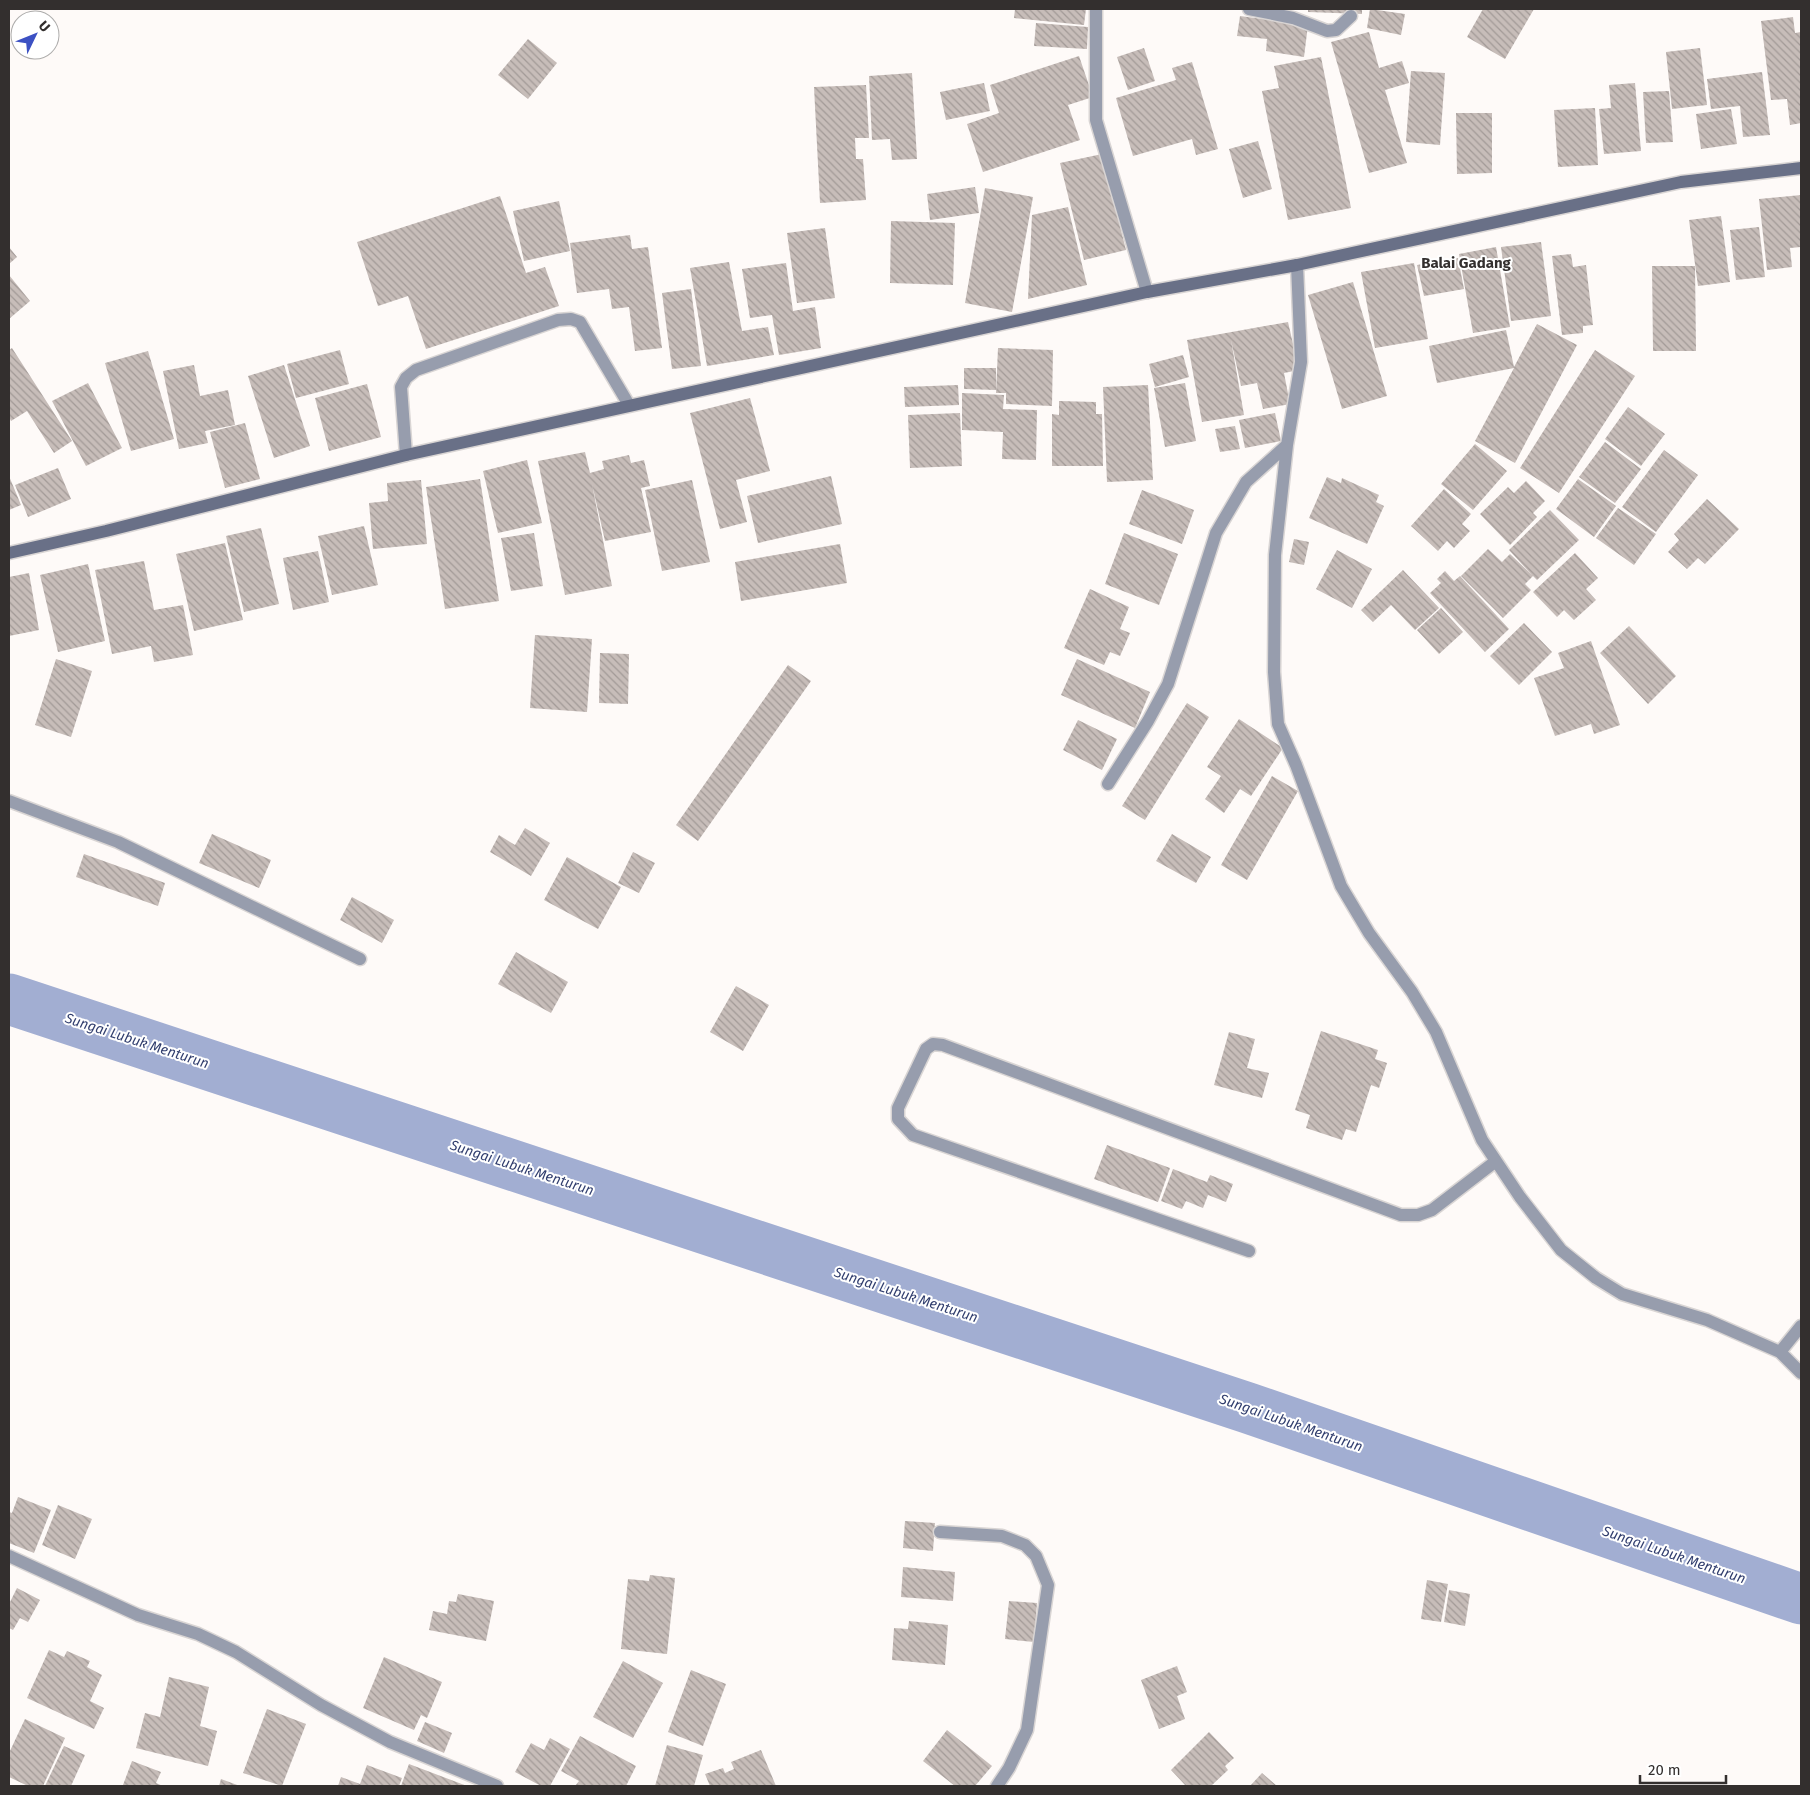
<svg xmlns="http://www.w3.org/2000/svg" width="1810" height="1795" font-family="'Fira Sans',sans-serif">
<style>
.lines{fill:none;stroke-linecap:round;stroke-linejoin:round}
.river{stroke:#a2aed2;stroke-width:51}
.building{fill:url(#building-back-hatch)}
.lane-casing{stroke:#d9d5d4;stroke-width:15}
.street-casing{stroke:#d9d5d4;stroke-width:15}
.secondary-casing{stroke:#d9d5d4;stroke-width:15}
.lane{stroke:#979dad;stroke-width:12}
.street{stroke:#979dad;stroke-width:12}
.secondary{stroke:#697087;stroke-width:12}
.labels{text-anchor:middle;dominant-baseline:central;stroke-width:4;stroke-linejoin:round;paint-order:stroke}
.water-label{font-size:14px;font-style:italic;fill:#313e6e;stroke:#fff}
.quarter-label{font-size:15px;font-weight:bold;fill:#332f2e;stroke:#fff}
</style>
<defs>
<pattern id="building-back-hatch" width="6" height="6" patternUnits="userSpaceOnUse" patternTransform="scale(1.25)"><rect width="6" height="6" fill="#c7bdb9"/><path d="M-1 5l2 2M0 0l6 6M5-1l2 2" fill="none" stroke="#a29a97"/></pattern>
</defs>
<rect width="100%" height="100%" fill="#fefaf8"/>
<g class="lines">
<path class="river" d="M9 999 1248 1408 1801 1599"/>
</g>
<path class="building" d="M1015 9H1086L1084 25 1014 18Z
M1308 9H1362V14L1308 12Z
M1370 9 1405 14 1401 35 1367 28Z
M1483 9H1534L1505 59 1467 37Z
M1240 16 1308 25 1304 57 1266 51 1267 39 1237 36Z
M1793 17 1795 33 1801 32V123L1790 125 1787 99 1771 100 1761 21Z
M1036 23 1088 27 1087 49 1034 46Z
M1369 32 1379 68 1402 61 1409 83 1385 90 1407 163 1369 173 1331 42Z
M528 39 557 63 528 99 498 75Z
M1144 48 1155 81 1128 90 1117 57Z
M1700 48 1707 105 1672 109 1666 52Z
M1079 56 1093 97 1068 105 1080 140 983 172 967 124 999 113 990 85Z
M1321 57 1351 208 1288 220 1262 91 1279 88 1274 66Z
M1192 62 1218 149 1196 155 1192 139 1133 156 1116 98 1176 80 1172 68Z
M1411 71 1445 73 1440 145 1406 142Z
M1762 72 1770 135 1743 137 1740 106 1711 109 1707 79Z
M912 73 917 159 892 160 890 139 872 140 869 76Z
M984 83 990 111 946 120 940 92Z
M1635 83 1641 151 1604 154 1599 109 1611 108 1609 85Z
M866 85 869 138H855L856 159H863L866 200 820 203 814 87Z
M1669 91 1673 142 1646 143 1643 92Z
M1595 108 1598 165 1558 167 1554 110Z
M1731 109 1737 144 1701 149 1696 114Z
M1456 113H1492V173L1457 174Z
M1258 141 1272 189 1243 198 1229 149Z
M1102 154 1126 250 1084 260 1060 163Z
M975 187 979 213 930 220 927 194Z
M985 188 1033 197 1012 312 965 303Z
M1801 195V247L1790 248 1792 267 1767 270 1759 199Z
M500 196 526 273 545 267 559 306 426 349 408 296 378 306 357 242Z
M559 201 570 251 524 261 513 211Z
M1068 207 1087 285 1028 299 1032 215Z
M1721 216 1730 282 1698 286 1689 220Z
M891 221 955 223 953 285 890 283Z
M1759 227 1765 277 1736 280 1730 230Z
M825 228 835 298 797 303 787 233Z
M630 235 632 249 648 247 662 348 635 351 629 307 612 309 609 289 577 293 570 243Z
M1541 242 1551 316 1511 321 1501 247Z
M9 247 17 257 9 264Z
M1496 247 1510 327 1473 333 1459 254Z
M1571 254 1573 267 1586 265 1593 325 1583 326V333L1562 335 1552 256Z
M1458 258 1464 289 1424 296 1417 265Z
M729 262 742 331 768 327 774 355 707 366 690 268Z
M786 263 793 311 815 307 821 348 779 355 772 315 750 318 742 269Z
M1414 263 1428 339 1375 348 1361 272Z
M1652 266H1695L1696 351H1653Z
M9 275 30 301 9 319Z
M1353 282 1387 396 1342 409 1308 295Z
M691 289 701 366 672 369 662 293Z
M1288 322 1299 370 1284 373 1290 404 1263 409 1257 383 1241 386 1231 340 1244 415 1202 422 1187 340Z
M1537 324 1577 345 1515 463 1475 441 1514 368 1437 383 1429 346 1506 330 1514 367Z
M12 348 72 441 54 453 27 411 11 421 9 417V350Z
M998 348 1053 350 1052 406 1006 404V393H996Z
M340 350 349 384 296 398 287 364Z
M1595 350 1635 376 1559 493 1520 468Z
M148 351 174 439 131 451 105 363Z
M1183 355 1189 377 1155 387 1149 364Z
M194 365 200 396 228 390 235 425 205 431 208 443 179 449 163 371Z
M284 365 310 446 274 458 248 376Z
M964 368H996V390L964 389Z
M88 383 122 448 86 466 52 401Z
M1185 383 1196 441 1165 447 1154 388Z
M367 384 381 437 329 451 315 398Z
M958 385 959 405 905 407 904 387Z
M1148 385 1153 480 1107 482 1103 387Z
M962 393 1004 395 1003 409 1037 410 1036 460 1002 459 1003 432 962 430Z
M750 398 770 471 736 480 747 522 720 529 690 413Z
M1059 401 1096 402V414H1102L1103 466H1052V414L1059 415Z
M1628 407 1665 434 1641 466 1605 439Z
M960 413 962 466 910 468 908 415Z
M1275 413 1281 441 1245 448 1239 420Z
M245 423 260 479 225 488 210 432Z
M1235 426 1240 449 1220 452 1215 429Z
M1605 442 1641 469 1615 503 1579 477Z
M1475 444 1507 471 1473 510 1441 484Z
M1664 450 1698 475 1656 532 1622 507Z
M585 452 590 473 604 469 602 461 629 455 631 463 644 460 650 486 641 488 651 532 605 541 592 484 612 586 565 595 538 461Z
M527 460 542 523 498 533 483 471Z
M58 468 71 499 28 517 15 485Z
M9 476 21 505 9 510Z
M831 476 842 524 758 543 747 496Z
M1327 477 1341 483 1342 478 1379 495 1376 502 1384 506 1367 544 1309 518Z
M480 479 499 601 445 609 426 487Z
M1578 479 1616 506 1594 537 1556 509Z
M421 480 427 544 373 549 369 503 388 501 387 483Z
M692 480 710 562 662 571 645 490Z
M1526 481 1545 501 1533 513 1537 517 1510 545 1480 514 1508 487 1514 493Z
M1444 489 1471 514 1462 524 1470 531 1454 548 1447 541 1438 551 1411 526Z
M1142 490 1194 510 1182 544 1129 524Z
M1707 499 1739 529 1705 564 1698 558 1687 569 1668 552 1679 540 1674 534Z
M1618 508 1656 534 1634 565 1596 538Z
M1550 510 1579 540 1537 580 1533 576 1525 584 1531 590 1503 618 1461 576 1488 549 1502 562 1510 554 1532 575 1509 550Z
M364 526 378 585 332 595 318 536Z
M261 528 279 604 244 612 226 536Z
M534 533 543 586 511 591 501 538Z
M1124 533 1178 554 1159 605 1105 584Z
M1294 539 1309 542 1304 565 1289 562Z
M225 543 243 620 194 631 176 554Z
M840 544 847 583 741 601 735 562Z
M1337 550 1372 569 1352 608 1316 589Z
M318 551 329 602 293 610 283 558Z
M1575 553 1598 578 1586 589 1596 600 1574 620 1564 610 1557 617 1533 592Z
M144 561 154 610 183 605 193 655 154 662 151 646 112 654 95 570Z
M88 564 105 641 58 652 40 575Z
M1403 570 1439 608 1415 630 1391 605 1373 622 1361 610Z
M1445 571 1454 581 1460 576 1509 629 1485 652 1430 593 1441 583 1437 579Z
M29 573 39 630 9 636V577Z
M1090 589 1129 607 1120 629 1130 633 1120 656 1110 652 1104 665 1064 648Z
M1441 608 1463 632 1439 654 1417 630Z
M1524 623 1552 652 1519 685 1490 656Z
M1629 626 1676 676 1648 704 1600 653Z
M535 635 592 639 587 712 530 708Z
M1591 641 1620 725 1594 734 1591 724 1555 736 1534 678 1564 668 1558 653Z
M600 653 629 654 628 704 599 703Z
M56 659 92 671 71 737 35 725Z
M1077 659 1150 692 1135 728 1061 695Z
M788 665 811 681 698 841 676 825Z
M1187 703 1209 717 1145 820 1122 806Z
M1239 719 1283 748 1251 796 1240 789 1224 813 1205 799 1221 776 1207 767Z
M1078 720 1117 739 1102 770 1063 750Z
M1272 776 1298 791 1247 880 1221 865Z
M525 828 550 843 531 876 490 852 499 835 515 845Z
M212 834 271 860 259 888 199 863Z
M1172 834 1211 857 1196 883 1156 861Z
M633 852 655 863 639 893 618 883Z
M84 854 165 883 158 906 76 877Z
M567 857 621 887 598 929 544 900Z
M352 897 394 920 382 943 340 920Z
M516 952 568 982 551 1013 498 984Z
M736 986 769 1005 743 1051 710 1032Z
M1321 1031 1378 1050 1375 1059 1387 1063 1379 1088 1371 1085 1356 1132 1346 1129 1342 1140 1306 1128 1310 1115 1295 1110Z
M1229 1032 1255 1039 1247 1068 1269 1073 1262 1098 1214 1085Z
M1107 1145 1170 1168 1158 1202 1094 1179Z
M1173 1169 1207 1182 1210 1175 1233 1184 1226 1202 1208 1195 1203 1208 1186 1201 1182 1209 1161 1201Z
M18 1497 51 1510 34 1553 9 1543V1512L12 1513Z
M58 1505 92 1519 75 1559 42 1545Z
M905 1521 935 1523 933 1551 903 1548Z
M903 1567 955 1572 953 1601 901 1597Z
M650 1575 675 1578 667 1654 621 1649 628 1579 649 1581Z
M1427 1580 1448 1584 1441 1622 1421 1619Z
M17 1588 40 1600 28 1622 20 1618 13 1630 9 1628V1604Z
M1449 1590 1470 1594 1465 1626 1444 1622Z
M458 1594 494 1601 486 1641 429 1630 433 1611 447 1614 449 1601 456 1602Z
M1009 1601 1037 1603 1034 1642 1005 1639Z
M909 1621 948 1625 945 1665 892 1660 894 1628 908 1629Z
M49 1650 64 1657 67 1651 90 1661 87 1667 102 1675 90 1701 104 1708 94 1729 27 1698Z
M384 1657 442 1682 427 1718 421 1715 414 1730 363 1708Z
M623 1661 663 1683 633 1738 593 1717Z
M1177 1666 1187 1692 1177 1696 1185 1719 1159 1729 1141 1680Z
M691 1670 726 1684 703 1746 668 1732Z
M169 1677 209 1687 200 1726 217 1731 208 1766 136 1748 145 1713 160 1717Z
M267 1709 306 1724 282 1786 243 1773Z
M25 1719 65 1738 43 1786H28L9 1777V1753Z
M425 1722 452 1733 444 1753 417 1741Z
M947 1730 992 1766 975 1786H955L923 1761Z
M1209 1732 1234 1758 1225 1766 1228 1770 1211 1786H1186L1171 1770Z
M580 1736 636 1766 626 1786H575L579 1781 561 1771Z
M550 1738 570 1749 550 1786H541L515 1772 531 1743 544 1750Z
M667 1745 703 1755 694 1786H655Z
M64 1746 85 1755 71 1786H45Z
M761 1750 776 1786H710L705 1774 723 1768 725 1773 734 1769 731 1762Z
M132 1761 161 1772 156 1783 163 1786 123 1785Z
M409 1764 467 1786H401Z
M367 1765 402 1778 399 1786H338L341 1777 360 1784Z
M1262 1773 1277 1786H1250Z
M221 1779 240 1786H219Z"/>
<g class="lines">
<g class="lane-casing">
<path id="lane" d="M406 455 401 387 406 378 416 370 558 320 571 319 580 322 629 405"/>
</g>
<g class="street-casing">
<path id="street" d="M1096 9V120L1147 292
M1249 9 1293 18 1327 31 1336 30 1351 16
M1297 265 1301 362 1287 445 1275 555 1274 672 1278 724 1296 765 1341 886 1369 933 1412 992 1436 1032 1482 1140 1520 1197 1561 1250 1596 1278 1622 1294 1707 1320 1780 1352 1801 1373
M1108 784 1148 721 1168 684 1216 533 1246 482 1287 445
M9 801 118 842 360 959
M1249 1251 913 1135 898 1119V1108L926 1049 933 1044 943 1045 1401 1215H1418L1432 1210 1496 1161
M1780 1352 1801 1326
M940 1532 1002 1536 1025 1545 1036 1556 1048 1585 1027 1730 1009 1768 997 1786
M9 1556 138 1615 198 1634 236 1652 321 1705 390 1742 497 1786"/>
</g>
<g class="secondary-casing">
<path id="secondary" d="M9 553 106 531 406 455 1147 292 1297 265 1681 182 1801 168"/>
</g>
<use href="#lane" class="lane"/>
<use href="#street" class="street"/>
<use href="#secondary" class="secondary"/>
</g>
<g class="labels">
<g class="water-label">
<text transform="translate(137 1041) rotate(18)">Sungai Lubuk Menturun</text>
<text transform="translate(522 1168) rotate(18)">Sungai Lubuk Menturun</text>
<text transform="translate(906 1295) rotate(18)">Sungai Lubuk Menturun</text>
<text transform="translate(1291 1423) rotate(19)">Sungai Lubuk Menturun</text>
<text transform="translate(1674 1555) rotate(19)">Sungai Lubuk Menturun</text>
</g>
<g class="quarter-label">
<text x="1466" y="263">Balai Gadang</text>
</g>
</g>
<rect width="1810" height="1795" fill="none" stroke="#332f2e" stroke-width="20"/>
<g transform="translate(35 35) rotate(47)"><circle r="24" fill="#ffffff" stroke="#adacab"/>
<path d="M0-4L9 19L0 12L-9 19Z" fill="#3c51c3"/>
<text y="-8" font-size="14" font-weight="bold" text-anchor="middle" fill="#332f2e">U</text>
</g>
<path d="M1640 1775v8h86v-8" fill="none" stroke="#332f2e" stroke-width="2.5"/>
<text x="1648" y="1775" font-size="15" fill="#332f2e" stroke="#ffffff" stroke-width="4" paint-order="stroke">20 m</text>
</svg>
